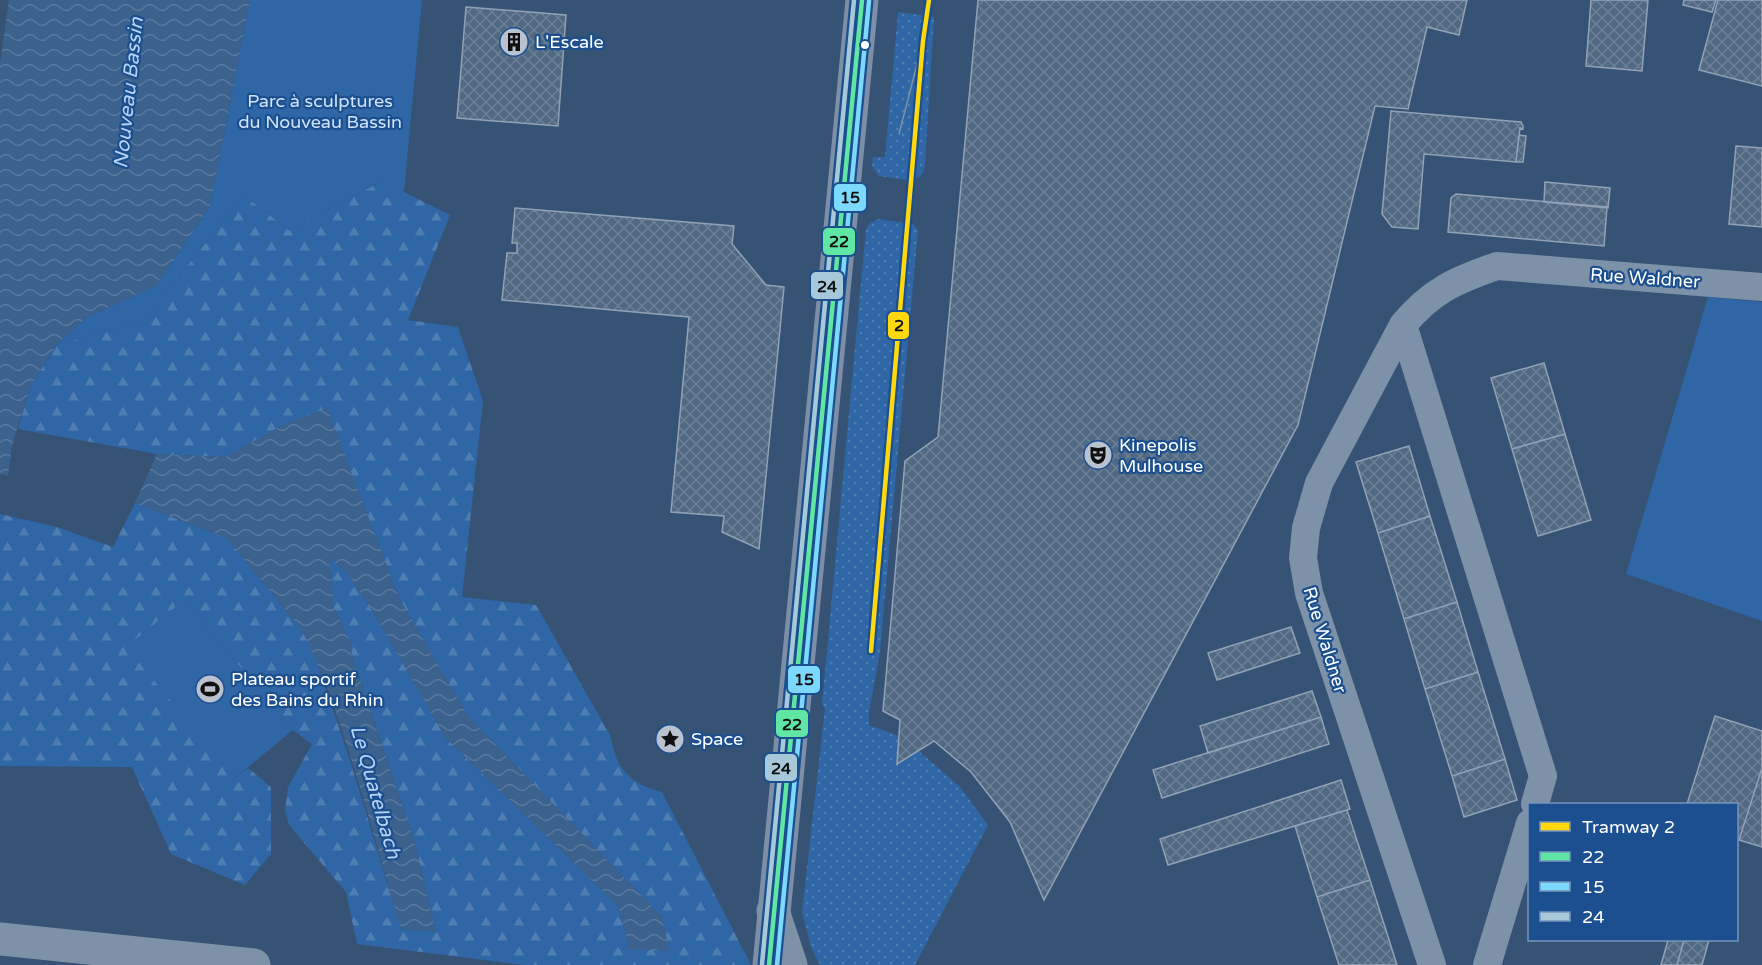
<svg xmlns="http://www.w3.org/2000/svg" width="1762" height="965" font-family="'Varela Round',sans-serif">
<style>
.grass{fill:url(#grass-dots)}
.forest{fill:url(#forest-firs)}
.park{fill:#2f66a5}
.water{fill:url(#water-waves)}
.building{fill:url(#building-cross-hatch);stroke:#92a2b6;stroke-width:1.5}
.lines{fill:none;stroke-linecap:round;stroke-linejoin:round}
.street{stroke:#7d92a8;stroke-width:28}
.primary{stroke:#7d8ea7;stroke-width:33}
.highway{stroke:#7e92a7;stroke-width:33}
.tram{stroke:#7e92a7;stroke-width:1.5}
.bus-1-casing{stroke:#1b4f8f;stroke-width:9}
.bus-2-casing{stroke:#1b4f8f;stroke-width:9}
.bus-3-casing{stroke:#1b4f8f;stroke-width:9}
.bus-1{stroke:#60e6a4;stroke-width:4.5}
.bus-2{stroke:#7cd8fd;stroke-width:4.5}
.bus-3{stroke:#a6c8d8;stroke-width:4.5}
.tram-1-casing{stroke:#1b4f8f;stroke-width:9}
.tram-1{stroke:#ffd80e;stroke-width:4.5}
.bus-dot{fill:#fff;stroke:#1b4f8f;stroke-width:2}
.labels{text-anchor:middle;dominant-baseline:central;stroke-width:4.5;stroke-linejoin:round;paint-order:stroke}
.poi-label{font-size:18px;fill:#fff;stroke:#1b4f8f;text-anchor:start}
.park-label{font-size:18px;fill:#cfe3fa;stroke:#1b4f8f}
.street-label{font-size:18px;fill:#fff;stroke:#1b4f8f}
.water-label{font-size:20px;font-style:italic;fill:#b5d3f5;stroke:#1b4f8f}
.line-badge{stroke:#1b4f8f;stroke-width:2}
.pale-badge-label{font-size:16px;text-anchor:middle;font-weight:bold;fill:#111}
</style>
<defs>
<pattern id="grass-dots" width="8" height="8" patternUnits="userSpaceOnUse" patternTransform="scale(1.5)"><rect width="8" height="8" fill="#2f66a5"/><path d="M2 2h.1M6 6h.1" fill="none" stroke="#4e7db2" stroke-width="1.8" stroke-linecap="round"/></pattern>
<pattern id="forest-firs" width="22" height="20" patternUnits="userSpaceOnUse" patternTransform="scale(1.5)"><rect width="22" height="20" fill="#2f66a5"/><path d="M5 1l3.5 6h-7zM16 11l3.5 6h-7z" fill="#4e7db2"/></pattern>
<pattern id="water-waves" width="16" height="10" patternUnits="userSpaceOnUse" patternTransform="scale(1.5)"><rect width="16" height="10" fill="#3b618d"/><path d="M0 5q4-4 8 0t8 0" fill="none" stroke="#58799e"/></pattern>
<pattern id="building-cross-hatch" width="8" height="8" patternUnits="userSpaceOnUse" patternTransform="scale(1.5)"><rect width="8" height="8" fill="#526984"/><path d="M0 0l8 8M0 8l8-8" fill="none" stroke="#6c8096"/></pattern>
</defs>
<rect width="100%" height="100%" fill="#365274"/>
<path class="grass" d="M898 12 934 17 925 165 923 173 914 181 879 176 872 166 873 157H885Z
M878 219 913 224 918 230 880 652 869 711V725L899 736 898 764 919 751 960 787 988 825 915 965H820L811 947 802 912 825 709 822 704 866 229 869 224Z"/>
<path class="forest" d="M382 181 450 215 408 320 458 327 483 401 462 597 536 605 610 735C617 769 628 783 662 792L751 965H525L357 944 346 892 289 825 285 811 288 787 312 744 293 730 184 600 235 778 248 768 271 787V854L245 885 171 854 132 767 0 766V514L57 527 113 547 135 503 227 538 290 616C312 633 318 668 327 693 355 771 377 850 401 929L436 932 414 841 350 648 352 646 334 608 329 558 346 571 377 618 445 737 619 907 629 949 663 918 468 716 399 598 327 409 281 426 226 457 157 454 18 429 30 387 56 345 143 321 244 195 289 230Z"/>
<path class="park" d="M250 0H422L404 192 382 181 289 230 244 195 143 321 56 345 86 318 157 285 210 206Z
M1708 297 1762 302V621L1626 574Z
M184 600 293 730 235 778 126 647Z"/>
<path class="water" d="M9 0H250L210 206 157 285 86 318 56 345 30 387 12 446 8 476 0 474V63Z
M327 408 399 598 468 716 663 918 669 951 629 949 619 907 445 737 377 618 346 571 329 558 334 608 352 646 350 649 414 841 436 932 401 929C384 874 325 644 290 616L227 538 135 503 157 454 226 457 281 426Z"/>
<path class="building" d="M978 0H1467L1459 35 1427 27 1408 109 1375 106 1298 425 1044 900 1010 822 971 772 934 741 897 764 900 720 883 711 905 461 938 437Z
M1591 0H1648L1642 71 1586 66Z
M1684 0H1716L1712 12 1683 5Z
M1718 0H1762V86L1699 70Z
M466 7 566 15 558 126 457 118Z
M1391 111 1521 122 1523 126V129L1520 128 1516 162 1424 154 1418 229 1392 227 1382 214Z
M1519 135 1526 136 1523 162H1516Z
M1736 146 1762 148V227L1729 224Z
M1545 182 1610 188 1608 208 1544 202Z
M1456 194 1607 207 1604 246 1448 232 1451 198Z
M515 208 734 226 732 244 766 285 784 287 759 549 722 532 724 516 671 512 689 317 502 300 507 253H517V243H512Z
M1544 363 1565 434 1512 449 1491 378Z
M1565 434 1591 520 1538 536 1512 449Z
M1409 446 1430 516 1378 533 1356 462Z
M1430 516 1457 602 1404 619 1378 533Z
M1457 602 1478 672 1425 689 1404 619Z
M1291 627 1300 653 1217 680 1208 653Z
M1478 672 1505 759 1452 776 1425 689Z
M1312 691 1321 717 1208 753 1200 726Z
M1715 716 1762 731V768L1739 840 1736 839V804H1687Z
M1321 717 1329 744 1162 798 1153 770Z
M1505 759 1517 800 1464 817 1452 776Z
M1762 768V847L1739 840Z
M1341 780 1350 809 1168 865 1160 839Z
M1347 810 1370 880 1317 897 1295 826Z
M1370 880 1397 965H1339L1317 897Z
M1668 940H1684L1677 965H1661Z
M1684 940H1709L1702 965H1677Z"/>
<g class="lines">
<path class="street" d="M1403 325 1543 776 1535 804
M1432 965 1309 593 1303 558 1306 528 1319 483 1403 325C1431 291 1456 280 1497 266L1762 287
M1487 965 1530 823"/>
<path class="primary" d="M769 965 862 0"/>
<path class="highway" d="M773 911 791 965
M0 939 254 965"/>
<path class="tram" d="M899 134 923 41"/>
<g class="bus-1-casing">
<path id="bus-1" d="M769 965 862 0"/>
</g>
<g class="bus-2-casing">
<path id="bus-2" d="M777 965 869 1"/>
</g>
<g class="bus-3-casing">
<path id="bus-3" d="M762 964 854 0"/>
</g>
<use href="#bus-1" class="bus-1"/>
<use href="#bus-2" class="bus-2"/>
<use href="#bus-3" class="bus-3"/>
<g class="tram-1-casing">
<path id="tram-1" d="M871 651 923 41 929 0"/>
</g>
<use href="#tram-1" class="tram-1"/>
</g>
<defs>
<g id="building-disc" transform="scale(1.5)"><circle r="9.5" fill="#b9c2ce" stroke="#1b4f8f"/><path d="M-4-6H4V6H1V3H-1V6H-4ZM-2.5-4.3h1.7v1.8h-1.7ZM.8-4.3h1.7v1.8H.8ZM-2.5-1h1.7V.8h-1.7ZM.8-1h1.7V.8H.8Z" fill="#111"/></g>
<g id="theatre-disc" transform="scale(1.5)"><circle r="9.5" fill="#b9c2ce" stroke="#1b4f8f"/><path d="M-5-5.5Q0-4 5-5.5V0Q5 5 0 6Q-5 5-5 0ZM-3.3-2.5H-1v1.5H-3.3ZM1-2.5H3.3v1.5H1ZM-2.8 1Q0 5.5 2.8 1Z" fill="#111"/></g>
<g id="stadium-disc" transform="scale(1.5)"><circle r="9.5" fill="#b9c2ce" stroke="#1b4f8f"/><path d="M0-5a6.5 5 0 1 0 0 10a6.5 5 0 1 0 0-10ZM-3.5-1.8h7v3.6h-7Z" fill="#111"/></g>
<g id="sight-disc" transform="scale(1.5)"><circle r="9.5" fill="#b9c2ce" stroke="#1b4f8f"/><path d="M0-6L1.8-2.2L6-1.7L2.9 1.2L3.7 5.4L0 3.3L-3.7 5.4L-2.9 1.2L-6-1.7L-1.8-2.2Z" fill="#111"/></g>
</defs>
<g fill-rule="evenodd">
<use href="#building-disc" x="514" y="42"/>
<use href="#theatre-disc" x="1098" y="455"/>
<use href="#stadium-disc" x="210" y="689"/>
<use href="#sight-disc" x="670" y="739"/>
</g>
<circle class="bus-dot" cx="865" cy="45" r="5"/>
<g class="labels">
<g class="poi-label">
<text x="535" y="42">L'Escale</text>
<text x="1119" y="445">Kinepolis<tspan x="1119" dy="21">Mulhouse</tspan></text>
<text x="231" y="679">Plateau sportif<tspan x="231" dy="21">des Bains du Rhin</tspan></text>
<text x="691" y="739">Space</text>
</g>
<g class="park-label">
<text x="320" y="101">Parc à sculptures<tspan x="320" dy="21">du Nouveau Bassin</tspan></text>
</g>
<g class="street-label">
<text transform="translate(1645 278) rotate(4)">Rue Waldner</text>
<text transform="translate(1325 640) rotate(73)">Rue Waldner</text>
</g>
<g class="water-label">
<text transform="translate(129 93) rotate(-84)">Nouveau Bassin</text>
<text transform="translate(375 792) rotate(74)">Le Quatelbach</text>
</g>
</g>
<g class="line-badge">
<rect x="833" y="183" width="34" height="29" rx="6" fill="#7cd8fd"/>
<rect x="822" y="227" width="34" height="29" rx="6" fill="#60e6a4"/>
<rect x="810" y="271" width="34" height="29" rx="6" fill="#a6c8d8"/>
<rect x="887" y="311" width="23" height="29" rx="6" fill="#ffd80e"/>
<rect x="787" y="665" width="34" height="29" rx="6" fill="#7cd8fd"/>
<rect x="775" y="709" width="34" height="29" rx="6" fill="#60e6a4"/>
<rect x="764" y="753" width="34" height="29" rx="6" fill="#a6c8d8"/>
</g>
<g class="pale-badge-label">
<text x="850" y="203">15</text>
<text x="839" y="247">22</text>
<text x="827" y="292">24</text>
<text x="899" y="331">2</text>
<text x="804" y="685">15</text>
<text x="792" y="730">22</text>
<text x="781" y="774">24</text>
</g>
<rect x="1528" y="803" width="210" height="138" fill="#1b4f8f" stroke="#7695bc" stroke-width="1.5"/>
<rect x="1540" y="822" width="30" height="9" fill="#ffd80e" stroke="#7695bc" stroke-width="1.5"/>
<text x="1582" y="833" font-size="18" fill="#ffffff">Tramway 2</text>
<rect x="1540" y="852" width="30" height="9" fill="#60e6a4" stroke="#7695bc" stroke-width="1.5"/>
<text x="1582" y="863" font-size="18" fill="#ffffff">22</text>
<rect x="1540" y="882" width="30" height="9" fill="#7cd8fd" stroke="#7695bc" stroke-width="1.5"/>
<text x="1582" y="893" font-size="18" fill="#ffffff">15</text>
<rect x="1540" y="912" width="30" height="9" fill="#a6c8d8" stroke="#7695bc" stroke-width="1.5"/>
<text x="1582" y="923" font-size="18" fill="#ffffff">24</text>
</svg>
